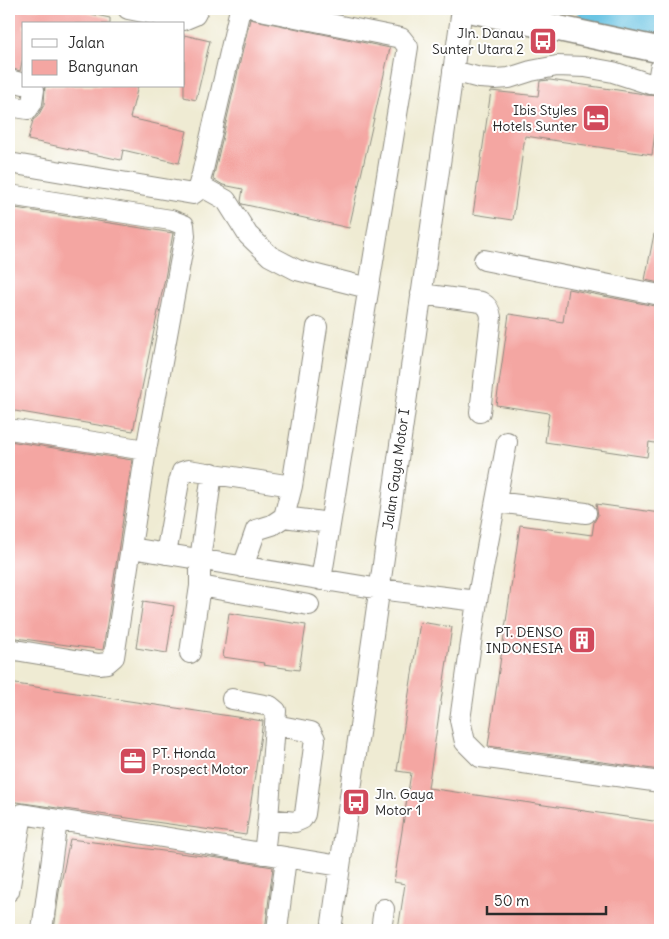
<svg xmlns="http://www.w3.org/2000/svg" width="669" height="939" font-family="Delius,sans-serif">
<style>
.lines{fill:none;stroke-linecap:round;stroke-linejoin:round}
.stream{stroke:#64c1e2;stroke-width:5}
.river{stroke:#64c1e2;stroke-width:29}
.building{fill:#f4a6a2}
.minor-casing{stroke:#8d8b7f;stroke-width:22}
.major-casing{stroke:#8d8b7f;stroke-width:28}
.minor{stroke:#fff;stroke-width:20}
.major{stroke:#fff;stroke-width:25}
.labels{text-anchor:middle;dominant-baseline:central;stroke-width:4;stroke-linejoin:round;paint-order:stroke}
.poi-label{font-size:14px;fill:#2b2b2b;stroke:#fff;text-anchor:end}
.street-label{font-size:14px;fill:#2b2b2b;stroke:#fff}
</style>
<rect width="100%" height="100%" fill="#fff"/>
<filter id="ink" filterUnits="userSpaceOnUse"><feTurbulence type="fractalNoise" baseFrequency=".02" numOctaves="2"/><feDisplacementMap in="SourceGraphic" scale="10" xChannelSelector="R" yChannelSelector="G"/><feConvolveMatrix kernelMatrix="1 2 1 2 8 2 1 2 1" color-interpolation-filters="sRGB"/></filter>
<filter id="wash" filterUnits="userSpaceOnUse"><feTurbulence type="fractalNoise" baseFrequency=".0096" numOctaves="4" result="noise"/><feDisplacementMap in="SourceGraphic" scale="20" xChannelSelector="R" yChannelSelector="G"/><feGaussianBlur stdDeviation="1.12" result="paint"/><feColorMatrix in="noise" values="0 0 0 0 0 0 0 0 0 0 0 0 0 0 0 0 0 1.4 0 .05"/><feComposite in="paint" operator="in"/></filter>
<g filter="url(#wash)">
<rect width="100%" height="100%" fill="#efebd3"/>
<g class="lines">
<path class="stream" d="M625 16 627 9"/>
<path class="river" d="M591 9 660 23"/>
</g>
<g id="blocks">
<path class="building" d="M9 9H68L110 18V24H24V53L20 71 9 68Z
M250 19 390 48 349 228 242 204 241 201 243 189 223 185 213 179Z
M184 35 210 41 196 100 184 97Z
M550 80 638 93 646 95 660 96 652 155 525 136 513 220 473 214 491 91 538 96 540 81Z
M45 86H138L130 118 187 131 179 163 123 150 121 160 28 140 33 120 38 116 44 105Z
M9 207 173 233 165 278 133 431 9 410Z
M654 234 660 235V283L645 280Z
M568 289 660 307V444L649 442 647 457 545 442 549 413 496 405 509 314 563 322Z
M9 441 132 460 103 650 9 637Z
M596 504 660 513V770L488 746 520 525 592 535 594 522 598 515Z
M143 601 174 606 167 653 136 648Z
M229 613 306 625 299 670 263 665 264 663 223 657Z
M420 622 452 627 428 788 660 822V930H398L405 884 394 882 411 773 397 771Z
M9 683 263 721 246 835 9 801Z
M70 839 218 858 273 867 265 930H54L59 892Z"/>
</g>
</g>
<g filter="url(#ink)">
<use href="#blocks" fill-opacity="0" stroke="#8d8b7f" stroke-width="1"/>
<g class="lines">
<g class="minor-casing">
<path id="minor" d="M128 9 183 20 195 15 198 9
M255 9 401 38 408 47 321 580
M453 71 480 78 495 79 509 78 531 71 557 66 585 67 613 72 650 84 658 81 660 69
M9 80 24 84
M9 106 28 109 32 103 34 90 31 86
M9 163 193 194 197 191 202 174 240 9
M199 185 226 200 248 235 270 256 297 270 368 288
M9 195 171 220 184 225 185 236 146 450 114 657 107 663 99 664 9 649
M484 260 660 295
M421 294 481 302C488 306 490 310 491 317L480 412
M9 429 146 450
M496 502 586 513
M284 517 330 523
M131 548 380 589 477 601 460 720 465 742 480 757 660 782
M166 554 179 482 182 472 188 470 292 486
M243 567 256 530 272 525 284 517 292 486 317 327
M200 586 309 605
M477 601 507 442
M190 653 200 586V560L212 473
M232 699 270 706 276 711 268 819 264 854
M268 819 295 822 302 819 305 814 315 739 311 732 275 725
M9 891 22 814 340 866
M42 930 57 821
M277 930 286 858
M331 930 462 9
M381 930 384 909"/>
</g>
<g class="major-casing">
<path id="major" d="M467 9 660 50"/>
</g>
<use href="#minor" class="minor"/>
<use href="#major" class="major"/>
</g>
</g>
<defs>
<g id="bus-square" transform="scale(1.4375)"><rect x="-9" y="-9" width="18" height="18" rx="4" fill="#d1495b" stroke="#fff"/><path d="M-5-6H5V4H4V6H2V4H-2V6H-4V4H-5ZM-3.5-4V0h7V-4ZM-3.5 1.2v1.5H-2V1.2ZM2 1.2v1.5H3.5V1.2Z" fill="#fff"/></g>
<g id="hotel-square" transform="scale(1.4375)"><rect x="-9" y="-9" width="18" height="18" rx="4" fill="#d1495b" stroke="#fff"/><path d="M-6-4.5h1.5V1H6V5H4.5V3h-9V5H-6ZM-4 0a1.8 1.8 0 1 1 3.6 0ZM.5 0V-2.5h3Q6-2.5 6 0Z" fill="#fff"/></g>
<g id="building-square" transform="scale(1.4375)"><rect x="-9" y="-9" width="18" height="18" rx="4" fill="#d1495b" stroke="#fff"/><path d="M-4-6H4V6H1V3H-1V6H-4ZM-2.5-4.3h1.7v1.8h-1.7ZM.8-4.3h1.7v1.8H.8ZM-2.5-1h1.7V.8h-1.7ZM.8-1h1.7V.8H.8Z" fill="#fff"/></g>
<g id="office-square" transform="scale(1.4375)"><rect x="-9" y="-9" width="18" height="18" rx="4" fill="#d1495b" stroke="#fff"/><path d="M-6-3h4V-5.5h4V-3h4V5H-6ZM-1-4.5V-3h2v-1.5ZM-6 0V1H6V0Z" fill="#fff"/></g>
</defs>
<g fill-rule="evenodd">
<use href="#bus-square" x="543" y="41"/>
<use href="#hotel-square" x="596" y="118"/>
<use href="#building-square" x="582" y="640"/>
<use href="#office-square" x="133" y="761"/>
<use href="#bus-square" x="356" y="802"/>
</g>
<g class="labels">
<g class="poi-label">
<text x="524" y="33">Jln. Danau<tspan x="524" dy="16">Sunter Utara 2</tspan></text>
<text x="577" y="110">Ibis Styles<tspan x="577" dy="16">Hotels Sunter</tspan></text>
<text x="563" y="632">PT. DENSO<tspan x="563" dy="16">INDONESIA</tspan></text>
<text x="152" y="753" text-anchor="start">PT. Honda<tspan x="152" dy="16">Prospect Motor</tspan></text>
<text x="375" y="794" text-anchor="start">Jln. Gaya<tspan x="375" dy="16">Motor 1</tspan></text>
</g>
<g class="street-label">
<text transform="translate(396 469) rotate(-82)">Jalan Gaya Motor I</text>
</g>
</g>
<rect width="669" height="939" fill="none" stroke="#fff" stroke-width="30"/>
<rect x="22" y="22" width="162" height="65" fill="#ffffff" stroke="#aaaaaa"/>
<rect x="32" y="39" width="25" height="8" fill="#ffffff" stroke="#aaaaaa"/>
<text x="68" y="48" font-size="15" fill="#2b2b2b">Jalan</text>
<rect x="32" y="60" width="25" height="15" fill="#f4a6a2" stroke="#aaaaaa"/>
<text x="68" y="72" font-size="15" fill="#2b2b2b">Bangunan</text>
<path d="M487 906v8h119v-8" fill="none" stroke="#2b2b2b" stroke-width="2.5"/>
<text x="494" y="906" font-size="15" fill="#2b2b2b" stroke="#ffffff" stroke-width="4" paint-order="stroke">50 m</text>
</svg>
